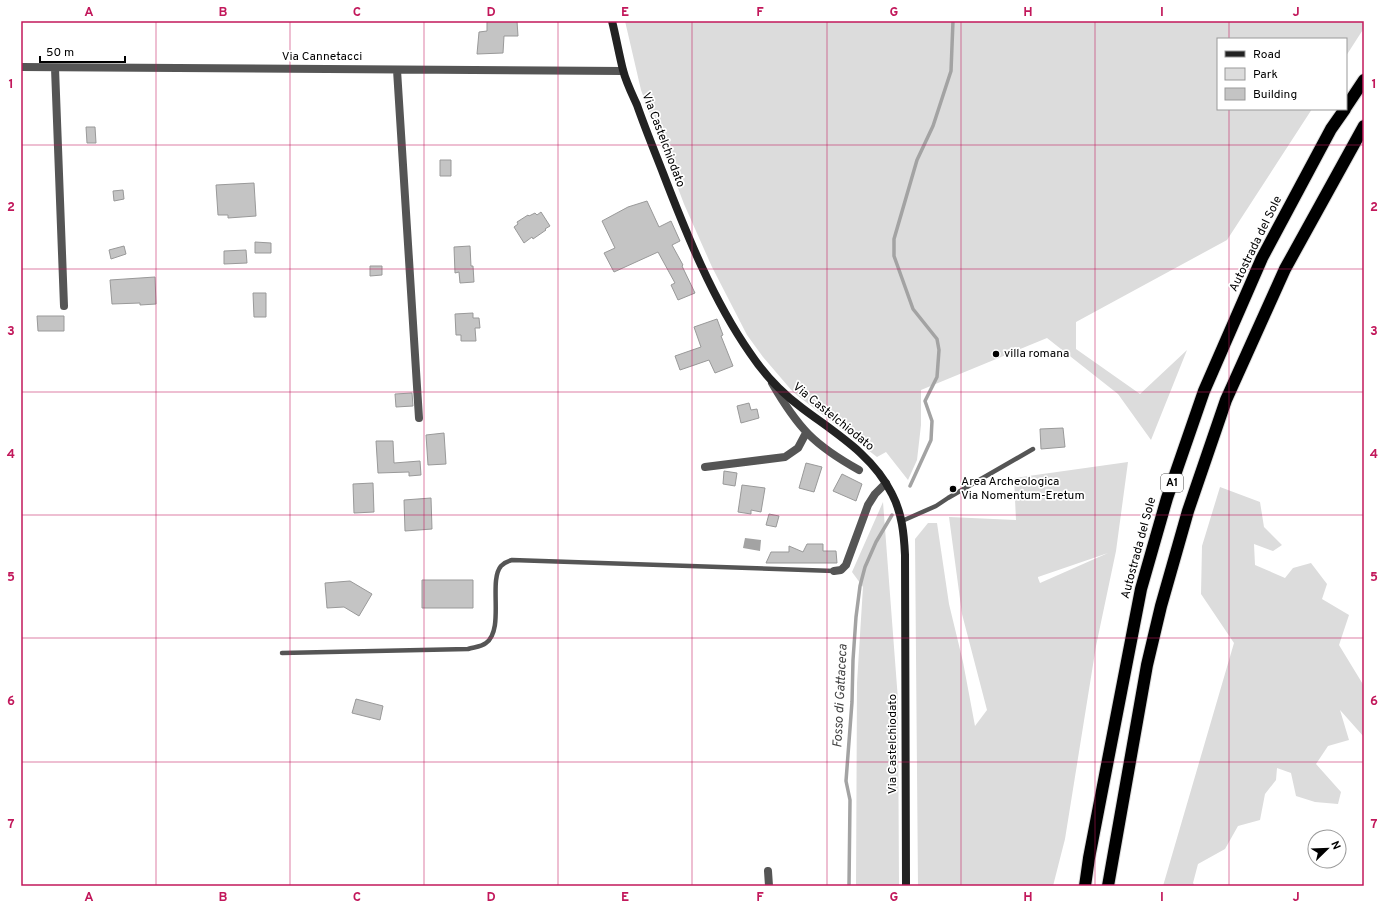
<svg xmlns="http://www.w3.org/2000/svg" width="1385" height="907" font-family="Overpass,sans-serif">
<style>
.green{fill:#dcdcdc;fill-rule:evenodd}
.water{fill:#a3a3a3}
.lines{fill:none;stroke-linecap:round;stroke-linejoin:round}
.stream{stroke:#a3a3a3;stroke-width:3.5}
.building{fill:#c4c4c4;stroke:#999}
.highway-casing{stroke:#dbdbdb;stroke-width:14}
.lane{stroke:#555;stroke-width:4.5}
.street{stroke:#555;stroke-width:8}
.secondary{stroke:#222;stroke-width:8}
.highway{stroke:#000;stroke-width:12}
.grid{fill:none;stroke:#c2185b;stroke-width:1;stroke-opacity:0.55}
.poi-dot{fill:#000;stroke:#fff;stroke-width:1.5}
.labels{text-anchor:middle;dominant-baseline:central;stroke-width:3.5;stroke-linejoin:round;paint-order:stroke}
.shield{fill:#fff;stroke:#4c4c4c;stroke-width:1}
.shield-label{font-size:11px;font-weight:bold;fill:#000}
.street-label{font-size:12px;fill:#000;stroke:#fff}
.poi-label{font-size:12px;fill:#000;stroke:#fff;text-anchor:start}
.water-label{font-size:13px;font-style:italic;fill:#444;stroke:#fff}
.neatline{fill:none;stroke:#c2185b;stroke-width:1.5}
.grid-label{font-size:13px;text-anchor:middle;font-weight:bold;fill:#c2185b}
</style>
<rect width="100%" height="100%" fill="#fff"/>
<path class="green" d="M625 21H1364V28L1346 56V39H1218V109H1312L1227 240 1076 322V349L1140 394 1187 350 1151 440 1118 394 1047 338 921 390V425L917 460 908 480 886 452 877 457 793 392 763 357 747 335 712 267 684 204 641 90Z
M1128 462 1116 551 1096 646 1065 839 1053 886H918L915 539 928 523H937L949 604 963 662 975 726 987 710 962 614 949 517 1016 520 1014 478ZM1108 553 1040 583 1038 578V577Z
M1220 487 1260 502 1264 527 1282 545 1273 551 1254 544 1255 565 1285 578 1293 568 1311 563 1327 584 1322 599 1349 615 1339 645 1364 686V737L1340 710 1349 740 1328 746 1316 764 1341 792 1338 804 1315 802 1296 796 1291 773 1277 768 1276 780 1265 794 1260 820 1238 826 1225 849 1198 864 1193 883 1195 886H1163L1234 643 1201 594 1202 546Z
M883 502 898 700 899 886H856L857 683 863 587 852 572Z"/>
<path class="water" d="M745 538 761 540 760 551 743 548Z"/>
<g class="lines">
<path class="stream" d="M910 486 931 440 932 421 925 401 937 377 939 350 937 339 913 309 894 256V239L917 160 933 126 951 71 953 21
M849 886 850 800 846 781 852 702 853 660 856 617 860 586 865 567 876 542 892 515"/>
</g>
<path class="building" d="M487 21H517L518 36H504L503 53 477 54 479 32 487 31Z
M86 127H95L96 143H87Z
M440 160H451V176H440Z
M254 183 256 216 228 218V215H218L216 185Z
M123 190 124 199 114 201 113 191Z
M647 201 659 227 671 221 680 241 672 245 683 265 682 266 695 293 678 300 671 285 675 283 658 252 614 272 604 253 615 248 602 221 628 207Z
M541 212 550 226 545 229 546 230 533 239 532 237 524 243 514 227 518 224 517 222 528 215 529 216 535 213 537 215Z
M255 242 271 243V253H255Z
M124 246 126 254 111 259 109 250Z
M470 246 471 266H473L474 282 460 283 459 272 455 273 454 247Z
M246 250 247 263 224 264V251Z
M370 266H382V275L370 276Z
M155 277 156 304 140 305V303L112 304 110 280Z
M253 293H266V317H254Z
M473 313V318H479L480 328H475L476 341H461V335H456L455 314Z
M37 316H64V331H38Z
M717 319 723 335 721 336 733 366 715 373 709 360 680 370 675 356 701 347 694 327Z
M412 393 413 406 396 407 395 394Z
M749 403 751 410 757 409 759 418 741 423 737 406Z
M1063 428 1065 447 1041 449 1040 429Z
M444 433 446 464 428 465 426 435Z
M376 441H393L394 463 420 461 421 475 409 476V472L378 473Z
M806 463 822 467 814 492 799 488Z
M724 471 737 473 735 486 723 484Z
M842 474 862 484 856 501 833 491Z
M373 483 374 512 354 513 353 484Z
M742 485 765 488 761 512 751 510V514L738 512Z
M431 498 432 529 405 531 404 500Z
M769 514 779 516 776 527 766 525Z
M807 544H823V551H836L837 563H766L771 552H789V546L803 552Z
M422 580H473V608H422Z
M350 581 372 594 359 616 344 607 327 608 325 583Z
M356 699 383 706 380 720 352 713Z"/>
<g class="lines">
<g class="highway-casing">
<path id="highway" d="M1346 107 1364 80
M1085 886 1089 858 1141 589 1167 498 1204 391 1262 258 1331 129 1345 109
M1108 886 1147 665 1161 606 1188 511 1226 400 1285 269 1364 126"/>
</g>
<path class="lane" d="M902 521 936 506 948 498 1033 449
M282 653 468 649C474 647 481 647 486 643 505 629 488 581 501 566 504 563 508 561 512 560L834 571"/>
<path class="street" d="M21 67 623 71
M55 68 64 306
M397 70 419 418
M772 383C798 428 814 445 859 470
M705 467 785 457 798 448 806 433
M834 571 841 570 846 565 868 505 875 494 886 483
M768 871 769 886"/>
<path class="secondary" d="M612 21C616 37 619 54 623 70 626 82 632 94 637 105 645 128 654 150 663 173 686 233 713 300 750 353 764 374 782 393 802 408 835 433 873 455 892 494 902 513 904 534 905 555L906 886"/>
<use href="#highway" class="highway"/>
</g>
<path class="grid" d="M156 21V886M290 21V886M424 21V886M558 21V886M692 21V886M827 21V886M961 21V886M1095 21V886M1229 21V39M1229 109V886M21 145H1364M21 269H1364M21 392H1364M21 515H1364M21 638H1364M21 762H1364"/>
<g class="poi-dot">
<circle cx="996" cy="354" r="4"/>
<circle cx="953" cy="489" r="4"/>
</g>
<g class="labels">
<rect class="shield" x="1161" y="474" width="22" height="18" rx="3"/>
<g class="shield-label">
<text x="1172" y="483">A1</text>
</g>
<g class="street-label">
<text x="322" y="57">Via Cannetacci</text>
<text transform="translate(663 140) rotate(69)">Via Castelchiodato</text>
<text transform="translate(1256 244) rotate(-64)">Autostrada del Sole</text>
<text transform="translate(833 417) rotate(39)">Via Castelchiodato</text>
<text transform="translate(1139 548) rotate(-75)">Autostrada del Sole</text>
<text transform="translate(893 744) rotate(-90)">Via Castelchiodato</text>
</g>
<g class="poi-label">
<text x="1004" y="354">villa romana</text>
<text x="961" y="482">Area Archeologica<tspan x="961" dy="14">Via Nomentum-Eretum</tspan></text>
</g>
<g class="water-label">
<text transform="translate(841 696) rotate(-87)">Fosso di Gattaceca</text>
</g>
</g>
<rect width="1385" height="907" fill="none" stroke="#ffffff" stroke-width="44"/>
<rect x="1217" y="38" width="130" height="72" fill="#ffffff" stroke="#999999"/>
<rect x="1225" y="51" width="20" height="6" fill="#222222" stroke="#999999"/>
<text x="1253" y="58" font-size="12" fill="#000000">Road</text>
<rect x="1225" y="68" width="20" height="12" fill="#dcdcdc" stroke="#999999"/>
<text x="1253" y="78" font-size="12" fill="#000000">Park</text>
<rect x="1225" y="88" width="20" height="12" fill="#c4c4c4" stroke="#999999"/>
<text x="1253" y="98" font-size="12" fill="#000000">Building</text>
<g transform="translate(1327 849) rotate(67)"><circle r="19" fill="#ffffff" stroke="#999999"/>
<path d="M0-3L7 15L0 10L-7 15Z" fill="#000000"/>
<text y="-6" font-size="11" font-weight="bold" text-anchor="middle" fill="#000000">N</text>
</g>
<path d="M40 56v6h85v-6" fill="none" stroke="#000000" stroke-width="2"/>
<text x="46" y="56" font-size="12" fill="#000000" stroke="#ffffff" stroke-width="3" paint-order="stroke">50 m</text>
<rect x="22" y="22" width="1341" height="863" class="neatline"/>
<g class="grid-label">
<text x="89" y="16">A</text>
<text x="223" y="16">B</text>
<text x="357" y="16">C</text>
<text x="491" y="16">D</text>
<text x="625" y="16">E</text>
<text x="760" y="16">F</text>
<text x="894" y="16">G</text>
<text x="1028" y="16">H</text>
<text x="1162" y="16">I</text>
<text x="1296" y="16">J</text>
<text x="11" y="88">1</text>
<text x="1374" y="88">1</text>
<text x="11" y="211">2</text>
<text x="1374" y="211">2</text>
<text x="11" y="335">3</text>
<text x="1374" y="335">3</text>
<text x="11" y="458">4</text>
<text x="1374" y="458">4</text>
<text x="11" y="581">5</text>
<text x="1374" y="581">5</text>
<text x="11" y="705">6</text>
<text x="1374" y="705">6</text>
<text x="11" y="828">7</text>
<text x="1374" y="828">7</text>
<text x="89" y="901">A</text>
<text x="223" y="901">B</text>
<text x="357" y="901">C</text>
<text x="491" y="901">D</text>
<text x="625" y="901">E</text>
<text x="760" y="901">F</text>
<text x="894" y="901">G</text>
<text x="1028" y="901">H</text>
<text x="1162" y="901">I</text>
<text x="1296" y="901">J</text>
</g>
</svg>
